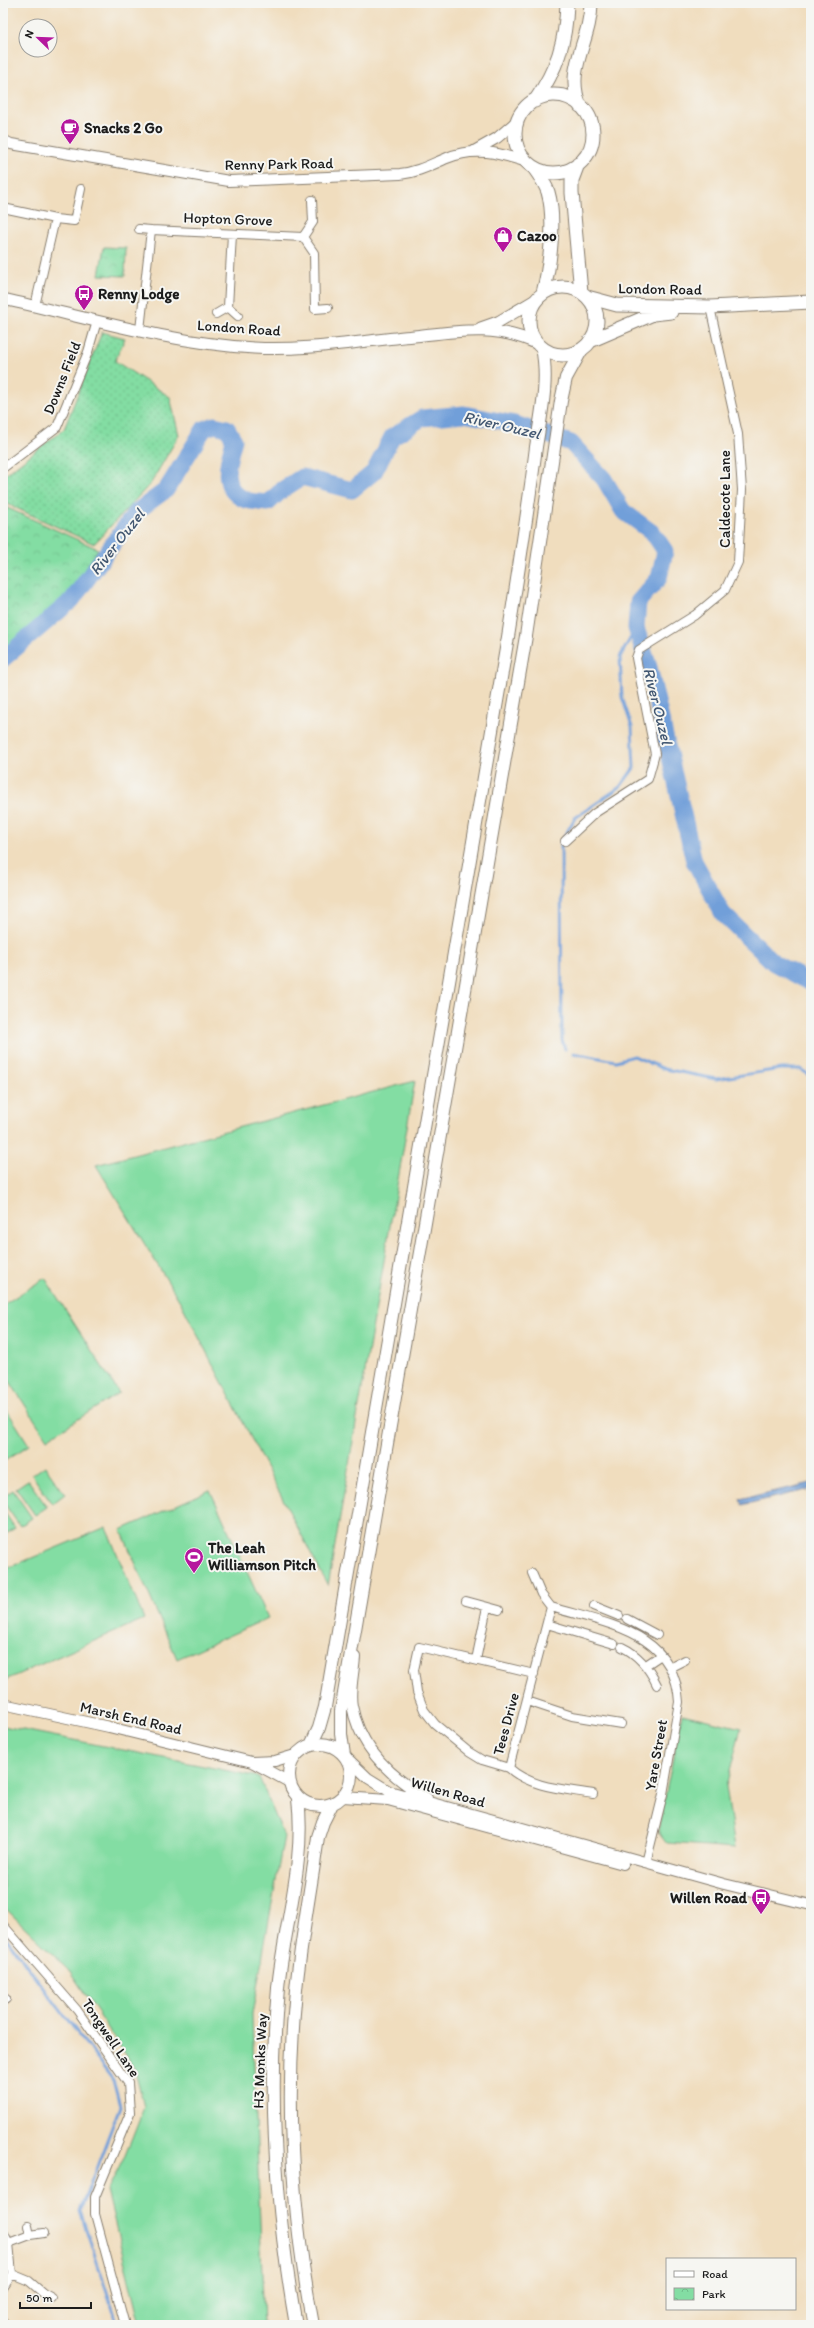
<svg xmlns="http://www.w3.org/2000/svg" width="814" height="2328" font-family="Itim,sans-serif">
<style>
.grass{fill:#83dda3;stroke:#507c60}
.park{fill:url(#park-crowns);stroke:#507c60}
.garden{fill:url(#garden-dots);stroke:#507c60}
.water{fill:url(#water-rules);stroke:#465e7a}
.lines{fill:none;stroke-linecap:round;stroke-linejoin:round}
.stream{stroke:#719fd9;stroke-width:3}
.river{stroke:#719fd9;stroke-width:17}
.minor-casing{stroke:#867c6d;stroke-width:10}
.tertiary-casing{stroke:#867c6d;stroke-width:12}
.secondary-casing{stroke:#867c6d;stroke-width:13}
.primary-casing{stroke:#867c6d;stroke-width:14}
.trunk-casing{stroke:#867c6d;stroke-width:15}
.minor{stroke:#fff;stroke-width:8}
.tertiary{stroke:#fff;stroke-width:10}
.secondary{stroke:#fff;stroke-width:11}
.primary{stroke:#fff;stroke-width:12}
.trunk{stroke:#fff;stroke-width:13}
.labels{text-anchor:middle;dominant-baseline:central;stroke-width:4;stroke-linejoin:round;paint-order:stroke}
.poi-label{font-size:15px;font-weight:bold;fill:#1c1c1c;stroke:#f6f6f2;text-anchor:start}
.street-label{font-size:15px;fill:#1c1c1c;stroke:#f6f6f2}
.water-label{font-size:16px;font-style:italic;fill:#425771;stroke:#f6f6f2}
</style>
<defs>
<pattern id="park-crowns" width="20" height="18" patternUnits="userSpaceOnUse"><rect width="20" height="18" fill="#83dda3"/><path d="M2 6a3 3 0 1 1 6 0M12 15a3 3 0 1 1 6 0" fill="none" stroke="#71bd8c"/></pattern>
<pattern id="garden-dots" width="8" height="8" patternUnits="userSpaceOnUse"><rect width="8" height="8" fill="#83dda3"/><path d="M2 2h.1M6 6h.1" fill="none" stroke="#71bd8c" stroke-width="1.8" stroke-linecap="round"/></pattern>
<pattern id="water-rules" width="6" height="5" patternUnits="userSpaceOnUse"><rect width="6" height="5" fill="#719fd9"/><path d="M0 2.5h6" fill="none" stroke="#5c81af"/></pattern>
</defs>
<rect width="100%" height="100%" fill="#f6f6f2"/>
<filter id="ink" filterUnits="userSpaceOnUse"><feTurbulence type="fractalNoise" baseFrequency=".025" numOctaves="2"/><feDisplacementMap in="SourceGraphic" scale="8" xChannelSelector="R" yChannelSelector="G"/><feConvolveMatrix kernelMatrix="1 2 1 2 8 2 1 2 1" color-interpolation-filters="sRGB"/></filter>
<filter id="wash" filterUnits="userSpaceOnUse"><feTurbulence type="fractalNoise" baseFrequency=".012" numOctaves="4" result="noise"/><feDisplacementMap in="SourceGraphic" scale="16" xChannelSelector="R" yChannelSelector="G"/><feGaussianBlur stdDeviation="0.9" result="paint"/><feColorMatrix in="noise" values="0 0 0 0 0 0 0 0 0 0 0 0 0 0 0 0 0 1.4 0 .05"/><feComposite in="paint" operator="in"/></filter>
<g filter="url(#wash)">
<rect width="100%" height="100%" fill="#f0ddbe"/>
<path class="grass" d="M415 1081 328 1586 181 1303 96 1165Z
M45 1278 119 1393 47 1439 3 1371V1305Z
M3 1404 29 1445 3 1462Z
M45 1466 65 1494 52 1504 32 1475Z
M28 1480 47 1507 35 1515 16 1488Z
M13 1490 32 1518 20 1526 3 1502V1497Z
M210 1490 268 1618 177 1659 121 1530Z
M3 1510 15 1528 3 1536Z
M106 1527 144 1619 3 1681V1570Z
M682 1714 741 1728 726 1786 735 1848 667 1843 658 1831Z
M3 1726 259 1777 284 1836 252 2015 264 2325H140L107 2191 124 2158 144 2107 134 2067 69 1970 3 1906Z"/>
<path class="park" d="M104 247 126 248 125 276 99 275Z
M3 506 98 549 70 593 3 651V616L7 611 3 607Z"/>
<path class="garden" d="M102 332 125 338 115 361 170 397 179 435 151 483 94 544 3 502V476L64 429Z"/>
<path class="water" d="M811 1483V1489L742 1505 740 1499Z"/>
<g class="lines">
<path class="stream" d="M565 1049 562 1040 561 842 575 818 620 787 634 768 632 727 622 697 620 657 636 628
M573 1053 616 1061 634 1056 664 1069 716 1079 781 1069H801L811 1077
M3 1934 113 2080 120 2106 80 2211 118 2325"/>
<path class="river" d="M3 659 72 600 136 512 166 490 204 429 214 425 227 428 234 440C228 461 218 489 246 500 252 502 261 502 268 503L282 490 302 477 352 490 374 472 392 437 422 418 464 414 515 424 571 443 604 479 623 511 653 533 665 551 659 578 638 602 636 628 649 667 694 861 723 914 774 963 811 983"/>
</g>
</g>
<g filter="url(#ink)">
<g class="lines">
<g class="minor-casing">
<path id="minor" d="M3 208 55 219 35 306
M55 219 74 221 81 189
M139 229 151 230
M303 237 313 222 312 200
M228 307 238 316
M216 314 228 307 232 234
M140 330 151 230 303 237 314 253 315 309 328 308
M3 468 57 427 88 352 97 321
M565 841 595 813 648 779 655 754 636 658 639 650 695 615 725 590 738 562 742 490 738 434 710 307
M532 1573 541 1594 551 1607
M466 1601 499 1610
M594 1606 619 1616
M551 1607C606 1624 675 1631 679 1702L663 1794 646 1863
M551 1607 509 1768C531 1788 565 1789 593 1794
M627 1619 657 1635
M547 1624 614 1644
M622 1647C639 1655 649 1668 657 1685
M476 1660 487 1607
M646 1665 661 1655
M671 1667 685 1660
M527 1701 572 1716 621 1724
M509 1768 482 1760 469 1752 435 1724 424 1710 417 1692 414 1670 419 1647 534 1674
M3 1925 77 2010 128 2083 130 2113 95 2197V2214L125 2325
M3 2001 6 1999
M3 2232 9 2243 12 2274 3 2288
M30 2235 44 2233
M9 2243 30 2235 28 2226
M12 2274 29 2281 43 2293 52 2298
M3 2321 6 2325"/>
</g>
<g class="tertiary-casing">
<path id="tertiary" d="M3 140 11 144 229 181 400 174C418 172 430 165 447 158 475 146 499 153 527 162
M474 151 497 138 518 120
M355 1657C354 1673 349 1691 352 1706 360 1748 392 1778 427 1798
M3 1704 109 1727 252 1762 289 1782
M344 1755 368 1778 389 1791 724 1884 811 1905
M252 1762 275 1761 295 1755
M343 1797 388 1800 623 1864"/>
</g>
<g class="secondary-casing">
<path id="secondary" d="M3 299C85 317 170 343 254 348 307 351 361 341 414 336 459 331 495 324 538 344
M481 328 498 322 537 299"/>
</g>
<g class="primary-casing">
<path id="primary" d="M289 1775a31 31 0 1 1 62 0a31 31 0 1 1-62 0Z
M311 1745 319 1728 325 1707 508 637C518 574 528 511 536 447 541 415 549 380 542 348
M344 1755 341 1734V1711L526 636 561 401 566 378 582 349
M296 2325C276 2213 268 2101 278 1988 284 1925 306 1862 298 1799
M313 2325C292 2215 285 2102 296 1990 301 1939 311 1888 318 1837L323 1822 332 1804"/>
</g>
<g class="trunk-casing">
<path id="trunk" d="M515 134a39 39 0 1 1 78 0a39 39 0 1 1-78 0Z
M535 101C557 69 566 42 567 3
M580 106C564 69 591 41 591 3
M578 164 572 180V193L581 292
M534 168C539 175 545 183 548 192 556 219 550 266 543 293
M529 321a34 34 0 1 1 68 0a34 34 0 1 1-68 0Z
M587 297 617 305 710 307 811 302
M590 341 653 314 671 312"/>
</g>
<use href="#minor" class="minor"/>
<use href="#tertiary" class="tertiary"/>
<use href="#secondary" class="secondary"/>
<use href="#primary" class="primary"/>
<use href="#trunk" class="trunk"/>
</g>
</g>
<defs>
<g id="cafe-pin" transform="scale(1)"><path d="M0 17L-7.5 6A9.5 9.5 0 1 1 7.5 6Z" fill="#b5179e" stroke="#f6f6f2"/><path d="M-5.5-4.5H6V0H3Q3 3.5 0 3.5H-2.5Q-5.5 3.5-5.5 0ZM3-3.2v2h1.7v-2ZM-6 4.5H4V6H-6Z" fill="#fff"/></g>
<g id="shop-pin" transform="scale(1)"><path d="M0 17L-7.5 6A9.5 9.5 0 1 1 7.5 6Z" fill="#b5179e" stroke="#f6f6f2"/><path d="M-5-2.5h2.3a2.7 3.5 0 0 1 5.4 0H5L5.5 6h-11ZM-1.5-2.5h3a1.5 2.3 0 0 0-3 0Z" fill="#fff"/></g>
<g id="bus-pin" transform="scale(1)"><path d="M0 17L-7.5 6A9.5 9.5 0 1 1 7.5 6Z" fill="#b5179e" stroke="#f6f6f2"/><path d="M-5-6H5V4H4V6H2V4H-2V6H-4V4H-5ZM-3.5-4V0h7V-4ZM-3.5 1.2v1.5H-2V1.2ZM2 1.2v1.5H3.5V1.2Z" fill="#fff"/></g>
<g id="stadium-pin" transform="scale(1)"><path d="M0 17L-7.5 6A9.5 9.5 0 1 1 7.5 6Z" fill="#b5179e" stroke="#f6f6f2"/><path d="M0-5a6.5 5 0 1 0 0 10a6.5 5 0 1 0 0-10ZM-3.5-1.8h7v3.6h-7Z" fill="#fff"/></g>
</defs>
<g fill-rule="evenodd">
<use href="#cafe-pin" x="70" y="128"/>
<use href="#shop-pin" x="503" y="236"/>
<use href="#bus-pin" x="84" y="294"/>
<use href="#stadium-pin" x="194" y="1557"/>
<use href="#bus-pin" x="761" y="1898"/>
</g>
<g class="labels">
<g class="poi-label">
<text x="84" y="128">Snacks 2 Go</text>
<text x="517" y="236">Cazoo</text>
<text x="98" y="294">Renny Lodge</text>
<text x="208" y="1548">The Leah<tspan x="208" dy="17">Williamson Pitch</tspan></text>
<text x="747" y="1898" text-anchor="end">Willen Road</text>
</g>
<g class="street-label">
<text transform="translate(279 164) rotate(-1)">Renny Park Road</text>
<text transform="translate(228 219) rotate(2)">Hopton Grove</text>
<text transform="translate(660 289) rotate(1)">London Road</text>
<text transform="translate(239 328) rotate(4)">London Road</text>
<text transform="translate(62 378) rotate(-68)">Downs Field</text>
<text transform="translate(725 499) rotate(-90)">Caldecote Lane</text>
<text transform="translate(131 1718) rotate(13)">Marsh End Road</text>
<text transform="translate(506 1724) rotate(-75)">Tees Drive</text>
<text transform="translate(656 1755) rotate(-80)">Yare Street</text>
<text transform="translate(448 1792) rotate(16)">Willen Road</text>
<text transform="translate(111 2038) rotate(56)">Tongwell Lane</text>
<text transform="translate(260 2061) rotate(-88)">H3 Monks Way</text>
</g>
<g class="water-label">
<text transform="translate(502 425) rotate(13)">River Ouzel</text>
<text transform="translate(117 542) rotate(-52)">River Ouzel</text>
<text transform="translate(658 706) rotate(76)">River Ouzel</text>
</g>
</g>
<rect width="814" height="2328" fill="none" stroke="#f6f6f2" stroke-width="16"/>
<rect x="666" y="2258" width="130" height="52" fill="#f6f6f2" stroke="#9f9f9c"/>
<rect x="674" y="2271" width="20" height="6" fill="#ffffff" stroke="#9f9f9c"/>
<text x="702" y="2278" font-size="12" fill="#1c1c1c">Road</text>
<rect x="674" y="2288" width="20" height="12" fill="url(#park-crowns)" stroke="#9f9f9c"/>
<text x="702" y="2298" font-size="12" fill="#1c1c1c">Park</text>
<g transform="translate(38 38) rotate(293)"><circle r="19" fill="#f6f6f2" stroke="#9f9f9c"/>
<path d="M0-3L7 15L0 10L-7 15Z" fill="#b5179e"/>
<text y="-6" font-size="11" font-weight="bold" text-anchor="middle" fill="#1c1c1c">N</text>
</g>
<path d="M20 2302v6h71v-6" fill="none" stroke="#1c1c1c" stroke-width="2"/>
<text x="26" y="2302" font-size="12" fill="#1c1c1c" stroke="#f6f6f2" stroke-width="3" paint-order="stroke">50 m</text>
</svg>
